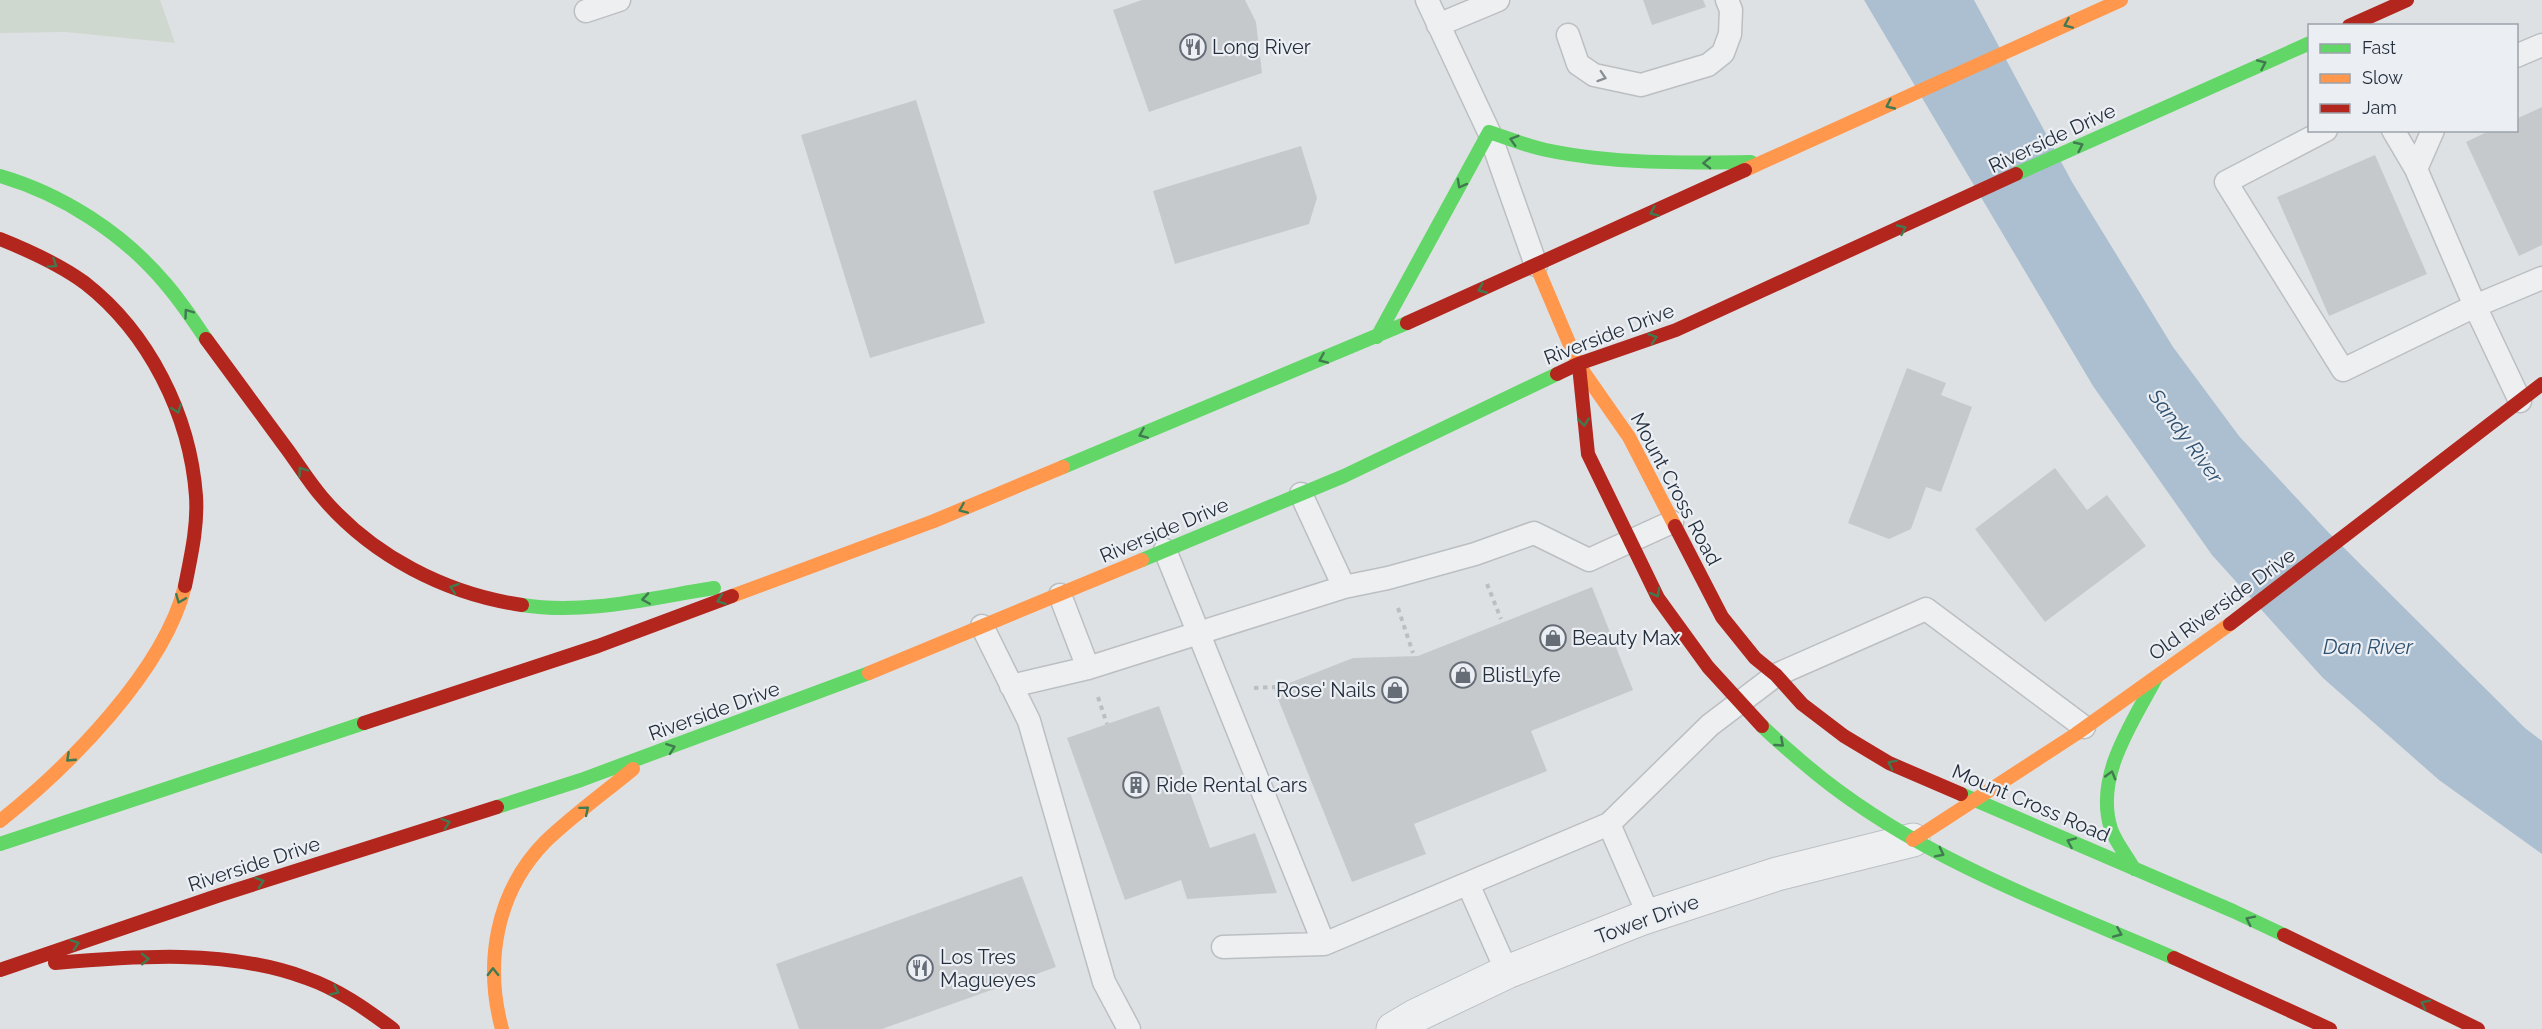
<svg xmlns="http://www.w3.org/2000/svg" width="2542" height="1029" font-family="Raleway,sans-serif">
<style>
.green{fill:#cfd8cf}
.water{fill:#abbfd0}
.building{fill:#c6c9cc}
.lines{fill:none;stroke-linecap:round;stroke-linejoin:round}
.lane-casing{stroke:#bcbfc2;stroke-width:25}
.street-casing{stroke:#bcbfc2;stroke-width:35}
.path{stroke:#bcbfc2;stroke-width:4;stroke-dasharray:4.5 4.5;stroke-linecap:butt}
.lane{stroke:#edeff1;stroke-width:22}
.street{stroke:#edeff1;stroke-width:33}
.fast{stroke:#63d668;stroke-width:14}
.slow{stroke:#ff974d;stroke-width:14}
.jam{stroke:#b3261e;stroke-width:14}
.oneway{stroke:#417a50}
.oneway2{stroke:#898f96}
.labels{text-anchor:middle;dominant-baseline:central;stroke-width:4.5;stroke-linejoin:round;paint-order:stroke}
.poi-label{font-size:20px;fill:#252f3c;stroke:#ebeff4;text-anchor:start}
.street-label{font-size:20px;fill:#252f3c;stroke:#ebeff4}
.water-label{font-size:21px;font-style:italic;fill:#2f5170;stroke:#ebeff4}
</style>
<rect width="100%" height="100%" fill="#dee1e4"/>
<path class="green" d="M0 0H160L175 43 66 32 0 33Z"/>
<path class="water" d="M1864 0H1974L2072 182 2173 347 2239 436 2329 533 2525 728 2542 741V854L2439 780 2323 678 2212 555 2093 386Z"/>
<path class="building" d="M1142 0H1245L1256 22 1262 73 1149 112 1113 10Z
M1643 0H1703L1706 7 1652 25Z
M916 100 985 323 870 358 801 135Z
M2542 107V245L2519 256 2466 142 2491 130H2516V119Z
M1301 146 1317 198 1309 224 1175 264 1153 191Z
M2375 155 2427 274 2329 316 2277 197Z
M1907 368 1946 383 1941 395 1972 407 1941 492 1926 487 1911 529 1889 539 1848 523Z
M2055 468 2087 510 2107 495 2146 546 2045 622 1975 529Z
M1592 587 1633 690 1531 731 1547 771 1414 824 1426 854 1352 882 1274 689 1353 658 1418 656Z
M1159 706 1210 848 1255 833 1277 893 1187 899 1181 880 1125 900 1067 738Z
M1022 876 1056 967 882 1029H799L776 964Z"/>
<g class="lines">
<g class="lane-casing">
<path id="lane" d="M1427 0 1489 132 1536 265
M586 11 619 0
M1438 25 1498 0
M1568 35 1578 64 1594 75 1641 85 1708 65 1723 53 1730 34 1731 10 1727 0
M2516 56 2542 45
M2326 130 2226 182 2343 370 2475 306 2542 278
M2393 130 2416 169
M2433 130 2416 169 2475 306 2520 401
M1301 494 1344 587
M1165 550 1324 944
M1060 595 1088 668
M982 626 1029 721 1104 982 1129 1029
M1011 686 1088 668 1344 587 1388 578 1475 554 1534 533 1589 560 1672 522
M1609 824 1649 916
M1468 884 1507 972
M1223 947 1324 944 1609 824 1710 725 1776 675 1926 609 2084 727"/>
</g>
<g class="street-casing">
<path id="street" d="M1393 1029 1415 1016 1507 972 1643 918 1777 874 1913 840"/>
</g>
<path class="path" d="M1487 584 1501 619
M1398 608 1413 653
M1254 688 1275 687
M1098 697 1107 724"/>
<use href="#lane" class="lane"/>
<use href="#street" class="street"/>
<path class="fast" d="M2016 174 2310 43
M0 176C62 194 123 233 165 283 180 300 193 320 206 339
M1377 337 1489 132C1508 138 1526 146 1546 150 1613 164 1682 163 1751 162
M1063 467 1407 323
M1142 560 1344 476 1557 374
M522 605C586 615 650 598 714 588
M1762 726C1774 738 1787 749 1800 760 1907 854 2045 902 2174 958
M1961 794 2233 911 2284 935
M497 807 581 780 869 673
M0 844 364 723
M2134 869C2127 856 2116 843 2111 829 2094 776 2133 722 2156 678"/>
<path class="slow" d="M1745 170 2121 0
M1536 265 1578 364 1629 437 1675 526
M732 596 934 521 1063 467
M869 673 1142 560
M0 821C68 767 164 671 185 586
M1913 840 2076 734 2230 624
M502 1029C484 963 496 892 545 842 572 816 604 793 633 769"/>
<path class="jam" d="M2349 26 2407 0
M0 239C30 251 59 264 85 283 149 333 190 415 196 496 198 526 191 556 185 586
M1407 323 1745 170
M206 339C232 374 258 410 284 445 297 462 308 481 322 497 372 556 446 594 522 605
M1579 366 1588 454 1658 598 1708 667 1762 726
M1557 374 1578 364 1676 330 2016 174
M1675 526 1722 617 1755 658 1776 675 1802 704 1844 736 1889 763 1961 794
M2230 624 2542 384
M364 723 598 646 732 596
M2284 935 2478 1029
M2174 958 2330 1029
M55 963C136 956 228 949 306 978 338 989 366 1009 393 1029
M0 970 220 895 497 807"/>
</g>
<defs><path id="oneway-chevron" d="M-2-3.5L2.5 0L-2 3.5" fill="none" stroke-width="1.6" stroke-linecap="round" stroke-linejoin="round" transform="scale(1.5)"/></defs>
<g class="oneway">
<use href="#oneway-chevron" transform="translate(2068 24) rotate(156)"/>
<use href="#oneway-chevron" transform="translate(2262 64) rotate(-24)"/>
<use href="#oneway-chevron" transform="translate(1890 105) rotate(155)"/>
<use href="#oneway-chevron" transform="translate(1514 140) rotate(-163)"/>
<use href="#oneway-chevron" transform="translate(2079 146) rotate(-25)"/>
<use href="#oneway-chevron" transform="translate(1707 163) rotate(179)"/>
<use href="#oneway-chevron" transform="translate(1461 184) rotate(119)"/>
<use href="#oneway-chevron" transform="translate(1654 212) rotate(156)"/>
<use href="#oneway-chevron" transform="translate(1902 229) rotate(-25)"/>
<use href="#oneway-chevron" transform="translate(53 264) rotate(34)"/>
<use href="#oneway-chevron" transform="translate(1482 289) rotate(156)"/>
<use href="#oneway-chevron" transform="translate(188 313) rotate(-126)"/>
<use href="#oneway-chevron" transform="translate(1653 338) rotate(-19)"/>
<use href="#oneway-chevron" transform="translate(1323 359) rotate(157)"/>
<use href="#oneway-chevron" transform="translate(177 409) rotate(69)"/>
<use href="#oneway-chevron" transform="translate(1584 422) rotate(84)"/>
<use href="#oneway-chevron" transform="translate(1143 434) rotate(157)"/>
<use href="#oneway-chevron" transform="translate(302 471) rotate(-126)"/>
<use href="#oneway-chevron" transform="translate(963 509) rotate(157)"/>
<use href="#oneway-chevron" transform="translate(454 588) rotate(-161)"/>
<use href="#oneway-chevron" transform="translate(1656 593) rotate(61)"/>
<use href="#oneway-chevron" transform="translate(180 599) rotate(112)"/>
<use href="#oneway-chevron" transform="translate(646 599) rotate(171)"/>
<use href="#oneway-chevron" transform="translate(721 600) rotate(160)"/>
<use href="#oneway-chevron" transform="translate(1780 743) rotate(41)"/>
<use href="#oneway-chevron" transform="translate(671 748) rotate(-20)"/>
<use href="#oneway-chevron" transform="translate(70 758) rotate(137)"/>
<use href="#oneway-chevron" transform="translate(1892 764) rotate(-154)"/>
<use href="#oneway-chevron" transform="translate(2111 775) rotate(-74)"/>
<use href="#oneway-chevron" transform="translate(585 810) rotate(-40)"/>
<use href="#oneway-chevron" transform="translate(446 823) rotate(-18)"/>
<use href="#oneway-chevron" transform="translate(2071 842) rotate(-157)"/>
<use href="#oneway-chevron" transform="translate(1940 853) rotate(27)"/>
<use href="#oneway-chevron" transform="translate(260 882) rotate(-18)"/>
<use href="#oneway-chevron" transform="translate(2250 920) rotate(-154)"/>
<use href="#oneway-chevron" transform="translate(2118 933) rotate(23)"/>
<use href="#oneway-chevron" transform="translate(75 944) rotate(-19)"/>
<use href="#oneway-chevron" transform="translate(145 959) rotate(-1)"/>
<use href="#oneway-chevron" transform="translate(493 972) rotate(-91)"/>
<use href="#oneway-chevron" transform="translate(335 991) rotate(25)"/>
<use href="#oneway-chevron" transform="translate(2425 1004) rotate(-154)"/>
</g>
<use class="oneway2" href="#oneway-chevron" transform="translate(1602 77) rotate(18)"/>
<defs>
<g id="restaurant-ring" transform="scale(1.35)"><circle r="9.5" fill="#ebeff4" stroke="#666d77" stroke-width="1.5"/><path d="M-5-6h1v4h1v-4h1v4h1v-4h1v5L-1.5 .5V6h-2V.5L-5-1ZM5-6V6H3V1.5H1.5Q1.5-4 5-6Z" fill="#666d77"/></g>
<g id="shop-ring" transform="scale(1.35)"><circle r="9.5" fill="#ebeff4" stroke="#666d77" stroke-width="1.5"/><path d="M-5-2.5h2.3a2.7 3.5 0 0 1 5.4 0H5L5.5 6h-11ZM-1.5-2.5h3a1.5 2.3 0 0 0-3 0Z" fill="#666d77"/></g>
<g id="building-ring" transform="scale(1.35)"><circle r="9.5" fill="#ebeff4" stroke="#666d77" stroke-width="1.5"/><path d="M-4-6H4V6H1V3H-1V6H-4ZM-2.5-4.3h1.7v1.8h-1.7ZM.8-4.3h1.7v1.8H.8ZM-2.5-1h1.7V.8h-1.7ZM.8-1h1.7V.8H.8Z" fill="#666d77"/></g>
</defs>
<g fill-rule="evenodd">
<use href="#restaurant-ring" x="1193" y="47"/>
<use href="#shop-ring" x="1553" y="638"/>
<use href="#shop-ring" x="1463" y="675"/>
<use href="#shop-ring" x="1395" y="690"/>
<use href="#building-ring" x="1136" y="785"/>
<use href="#restaurant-ring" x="920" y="968"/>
</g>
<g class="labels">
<g class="poi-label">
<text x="1212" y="47">Long River</text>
<text x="1572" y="638">Beauty Max</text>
<text x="1482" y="675">BlistLyfe</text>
<text x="1376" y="690" text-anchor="end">Rose' Nails</text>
<text x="1156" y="785">Ride Rental Cars</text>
<text x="940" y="957">Los Tres<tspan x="940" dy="23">Magueyes</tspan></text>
</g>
<g class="street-label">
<text transform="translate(2052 138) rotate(-25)">Riverside Drive</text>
<text transform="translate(1609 334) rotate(-21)">Riverside Drive</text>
<text transform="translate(1676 489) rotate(62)">Mount Cross Road</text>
<text transform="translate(1164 530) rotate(-23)">Riverside Drive</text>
<text transform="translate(2222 604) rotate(-36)">Old Riverside Drive</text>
<text transform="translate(714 711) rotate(-20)">Riverside Drive</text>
<text transform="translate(2031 803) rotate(23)">Mount Cross Road</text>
<text transform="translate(254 864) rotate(-18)">Riverside Drive</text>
<text transform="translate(1647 919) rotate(-20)">Tower Drive</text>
</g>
<g class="water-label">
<text transform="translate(2186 436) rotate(54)">Sandy River</text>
<text x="2368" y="646">Dan River</text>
</g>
</g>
<rect x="2308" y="24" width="210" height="108" fill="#ebeff4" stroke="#9ca2aa" stroke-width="1.5"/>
<rect x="2320" y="44" width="30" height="9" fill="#63d668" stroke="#9ca2aa" stroke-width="1.5"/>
<text x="2362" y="54" font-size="18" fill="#252f3c">Fast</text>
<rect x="2320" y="74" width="30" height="9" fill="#ff974d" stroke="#9ca2aa" stroke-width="1.5"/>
<text x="2362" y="84" font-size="18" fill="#252f3c">Slow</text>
<rect x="2320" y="104" width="30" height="9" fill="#b3261e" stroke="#9ca2aa" stroke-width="1.5"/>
<text x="2362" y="114" font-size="18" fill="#252f3c">Jam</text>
</svg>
